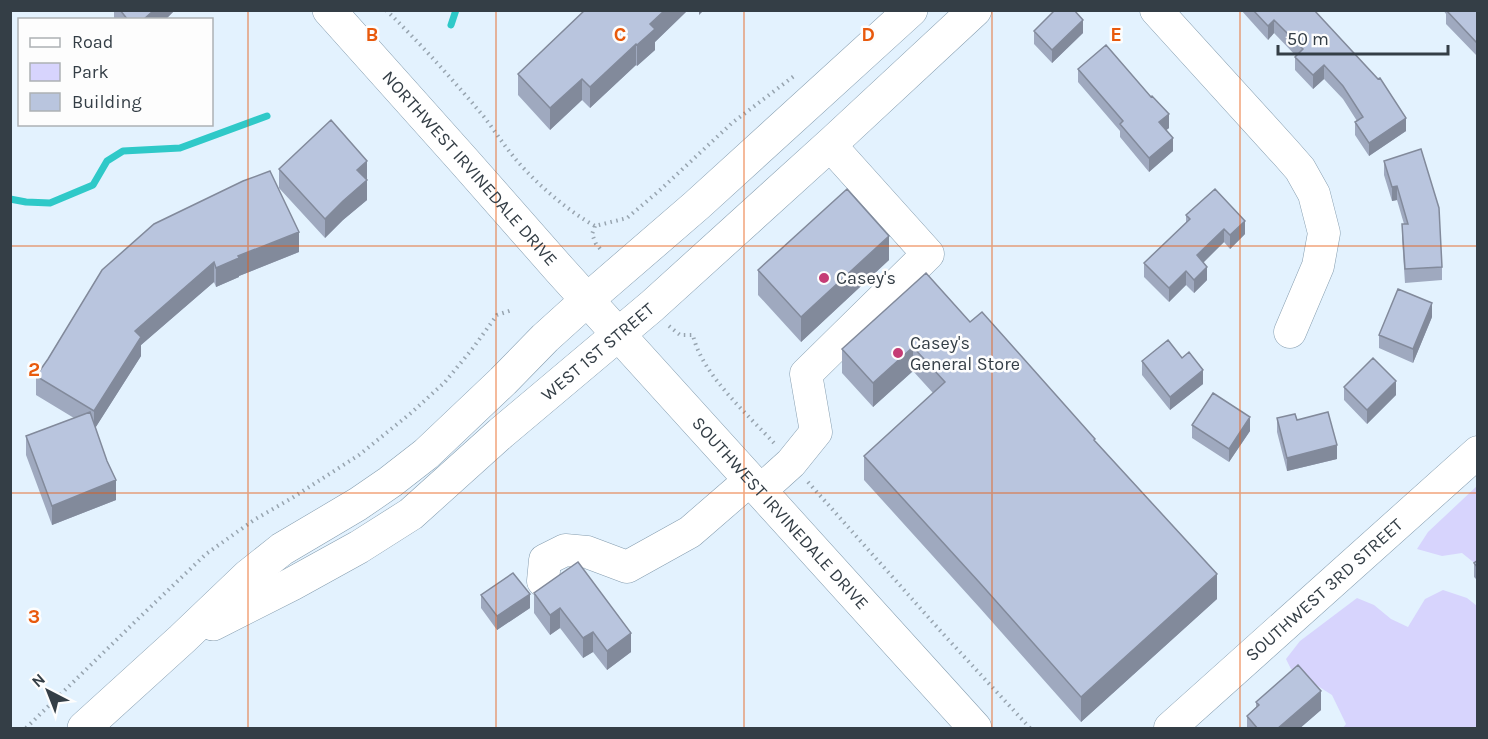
<svg xmlns="http://www.w3.org/2000/svg" width="1488" height="739" font-family="Karla,sans-serif">
<style>
.green{fill:#d7d4fd}
.lines{fill:none;stroke-linecap:round;stroke-linejoin:round}
.stream{stroke:#2fc9c8;stroke-width:7}
.minor-casing{stroke:#859daf;stroke-width:33}
.major-casing{stroke:#859daf;stroke-width:34}
.path{stroke:#98a5b0;stroke-width:4;stroke-dasharray:1.5 4.5;stroke-linecap:butt}
.minor{stroke:#fff;stroke-width:32}
.major{stroke:#fff;stroke-width:33}
.wall{fill:#9fa9bf}
.shaded-wall{fill:#828a9b}
.building{fill:#b9c5de;stroke:#828a9b;stroke-width:1.5}
.grid{fill:none;stroke:#e8590c;stroke-width:1.5;stroke-opacity:0.55}
.poi-dot{fill:#c53c75;stroke:#fdfdfd;stroke-width:2}
.labels{text-anchor:middle;dominant-baseline:central;stroke-width:5;stroke-linejoin:round;paint-order:stroke}
.street-label{font-size:18px;fill:#343e46;stroke:#fdfdfd}
.poi-label{font-size:18px;fill:#343e46;stroke:#fdfdfd;text-anchor:start}
.grid-label{font-size:20px;text-anchor:middle;font-weight:bold;fill:#e8590c;stroke:#fdfdfd;stroke-width:5;stroke-linejoin:round;paint-order:stroke}
</style>
<rect width="100%" height="100%" fill="#e3f2fe"/>
<path class="green" d="M1477 486V565L1462 553 1442 556 1417 549 1428 532Z
M1443 590 1467 598 1477 606V728H1343L1346 724 1332 695 1291 669 1286 659 1300 641 1357 598 1374 605 1391 619 1408 627 1425 599Z"/>
<g class="lines">
<path class="stream" d="M451 25 456 10
M10 199 26 202 50 203 93 185 107 161 123 151 180 148 267 116"/>
<g class="minor-casing">
<g id="minor">
<path d="M1156 10 1286 153 1300 169 1314 194 1324 233 1318 266 1290 332"/>
<path d="M760 491 791 463 816 432 806 374 928 254 830 145"/>
<path d="M543 581 545 560 565 550 587 552 627 567 690 532 750 480"/>
<path id="s1" d="M1170 728 1478 452"/>
</g>
</g>
<g class="major-casing">
<g id="major">
<path id="s2" d="M329 10 464 161 560 270 975 728"/>
<path id="s3" d="M213 624 292 584 359 547 411 514 501 433 652 306 834 141 975 10"/>
<path d="M84 728 182 639 248 576 282 549 358 504 390 482 426 454 503 381 545 338 587 300 697 205 911 10"/>
</g>
</g>
<path class="path" d="M386 10C421 44 454 81 485 118 496 133 506 148 518 162 538 185 568 211 595 226L627 218 659 191 732 123 794 76
M595 226 592 234 596 244 602 251
M669 326 680 335H693C701 373 747 414 774 443
M808 482 945 636 1030 728
M26 728 141 616 206 554 254 520 292 498 359 455 411 413 445 382 473 348 497 315 512 310"/>
<use href="#minor" class="minor"/>
<use href="#major" class="major"/>
</g>
<path class="wall" d="M114 10H175L165 20H114Z
M585 10H688L655 42V50L637 66 636 65 590 108 582 100 550 130 518 95V74Z
M1241 10H1314L1406 131 1369 156 1355 135V122L1357 121 1343 99 1324 79 1313 89 1295 70V57L1296 56 1274 33 1268 40Z
M1443 10H1478V57L1446 24V14Z
M1034 31 1083 33 1052 63 1034 44Z
M1078 69 1169 128 1166 130 1173 151 1149 172 1120 137V131L1078 82Z
M367 161V200L343 220 325 238 279 188V169Z
M1384 161 1442 267V280L1405 283 1402 238V224H1404L1397 200 1392 201 1384 175Z
M1186 215 1245 234 1230 249 1224 242 1203 262 1207 280 1194 293 1186 285 1169 302 1144 277V263L1186 223Z
M299 252 239 276V277L216 287 214 282 141 345V356L95 428 116 500 52 525 26 455V436L74 418 36 395V376L48 359 102 270Z
M889 260 801 342 758 295V270Z
M1432 317 1413 363 1379 348V335Z
M970 322 1095 442 1217 599 1081 722 979 607 864 480V456L933 393 913 371 873 407 842 373V349Z
M1142 361 1203 384 1170 410 1142 375Z
M1344 387 1396 395 1367 424 1344 400Z
M1277 418 1297 420 1337 459 1287 471 1277 432Z
M1192 425 1250 431 1229 462 1192 438Z
M1478 560V581L1474 577V563Z
M578 562 631 652 607 670 593 652 583 658 560 628 550 635 534 613V593Z
M481 595 530 608 497 630 481 608Z
M1256 702 1321 710 1299 729H1247V716L1256 707Z"/>
<path class="shaded-wall" d="M154 10H175L165 20H143Z
M665 10H688L655 42V50L637 66V45L650 24Z
M699 10H704L699 15Z
M1083 20V33L1052 63V50Z
M1274 20V33L1268 40V26Z
M636 44V65L590 108V87Z
M1324 65V79L1313 89V75Z
M582 79V100L550 130V108Z
M1169 114V128L1159 136V122Z
M1406 118V131L1369 156V143Z
M1173 138V151L1149 172V158Z
M367 161V200L343 220 325 238V219L343 201 357 170Z
M1397 186V200L1392 201V187Z
M1245 221V234L1230 249V235Z
M1224 229V242L1197 269V255Z
M299 232V252L239 276V277L216 287V268L238 256Z
M889 236V260L801 342V317Z
M214 262V282L141 345V356L94 430V411L135 331Z
M1207 267V280L1194 293V280Z
M1186 271V285L1169 302V288Z
M1432 303V317L1413 363V349Z
M913 347V371L873 407V383Z
M1203 370V384L1170 410V397Z
M1396 381V395L1367 424V410Z
M1250 417V431L1229 462V449Z
M1337 445V459L1287 471V458Z
M116 480V500L52 525V506Z
M1217 574V599L1081 722V697Z
M530 594V608L497 630V616Z
M560 608V628L550 635V615Z
M593 632V652L583 658V638Z
M631 633V652L607 670V651Z
M1321 691V710L1299 729H1277Z"/>
<path class="building" d="M120 10H154L143 20H128Z
M585 10H665L650 24 655 29 637 45 636 44 590 87 582 79 550 108 518 74Z
M1055 10H1074L1083 20 1052 50 1034 31Z
M1253 10H1314L1378 79 1380 78 1406 118 1369 143 1355 122 1363 117 1343 86 1324 65 1313 75 1295 57 1303 49 1274 20 1268 26Z
M1446 10H1478V44Z
M1106 45 1151 97 1152 96 1169 114 1159 122 1173 138 1149 158 1120 124 1123 121 1078 69Z
M331 120 367 161 357 170 367 180 343 201 325 219 279 169Z
M1421 149 1439 208 1442 267 1405 269 1402 224H1408L1397 186 1392 187 1384 161Z
M270 171 299 232 238 256 239 258 216 268 214 262 135 331 141 337 94 411 36 376 48 359 102 270 154 224 243 181Z
M847 189 889 236 801 317 758 270Z
M1215 189 1245 221 1230 235 1224 229 1197 255 1207 267 1194 280 1186 271 1169 288 1144 263 1190 219 1186 215Z
M926 273 970 322 982 312 1095 439 1094 440 1217 574 1081 697 979 582 864 456 945 382 913 347 873 383 842 349Z
M1398 289 1432 303 1413 349 1379 335Z
M1168 340 1182 358 1189 352 1203 370 1170 397 1142 361Z
M1373 358 1396 381 1367 410 1344 387Z
M1213 393 1250 417 1229 449 1192 425Z
M90 412 107 461 116 480 52 506 26 436Z
M1328 412 1337 445 1287 458 1277 418 1295 414 1297 420Z
M1478 560V568L1474 563Z
M578 562 631 633 607 651 593 632 583 638 560 608 550 615 534 593Z
M513 573 530 594 497 616 481 595Z
M1298 665 1321 691 1277 729H1258L1247 716 1259 705 1256 702Z"/>
<path class="grid" d="M248 10V728M496 10V728M744 10V728M992 10V728M1240 10V728M10 246H1478M10 493H1478"/>
<g class="poi-dot">
<circle cx="824" cy="278" r="6"/>
<circle cx="898" cy="353" r="6"/>
</g>
<g class="labels">
<g class="street-label">
<text stroke="none"><textPath href="#s2" startOffset="212">NORTHWEST IRVINEDALE DRIVE</textPath></text>
<text stroke="none"><textPath href="#s3" startOffset="474">WEST 1ST STREET</textPath></text>
<text stroke="none"><textPath href="#s2" startOffset="676">SOUTHWEST IRVINEDALE DRIVE</textPath></text>
<text stroke="none"><textPath href="#s1" startOffset="207">SOUTHWEST 3RD STREET</textPath></text>
</g>
<g class="poi-label">
<text x="836" y="278">Casey's</text>
<text x="910" y="343">Casey's<tspan x="910" dy="21">General Store</tspan></text>
</g>
</g>
<g class="grid-label">
<text x="372" y="41">B</text>
<text x="620" y="41">C</text>
<text x="868" y="41">D</text>
<text x="1116" y="41">E</text>
<text x="34" y="376">2</text>
<text x="34" y="623">3</text>
</g>
<rect width="1488" height="739" fill="none" stroke="#343e46" stroke-width="24"/>
<rect x="18" y="18" width="195" height="108" fill="#fdfdfd" stroke="#adb1b4" stroke-width="1.5"/>
<rect x="30" y="38" width="30" height="9" fill="#ffffff" stroke="#adb1b4" stroke-width="1.5"/>
<text x="72" y="48" font-size="18" fill="#343e46">Road</text>
<rect x="30" y="63" width="30" height="18" fill="#d7d4fd" stroke="#adb1b4" stroke-width="1.5"/>
<text x="72" y="78" font-size="18" fill="#343e46">Park</text>
<rect x="30" y="93" width="30" height="18" fill="#b9c5de" stroke="#adb1b4" stroke-width="1.5"/>
<text x="72" y="108" font-size="18" fill="#343e46">Building</text>
<g transform="translate(48 691) rotate(318)" stroke="#fdfdfd" stroke-width="4.5" paint-order="stroke">
<path d="M0-4.5L10 22L0 15L-10 22Z" fill="#343e46"/>
<text y="-9" font-size="16" font-weight="bold" text-anchor="middle" fill="#343e46">N</text>
</g>
<path d="M1278 45v9h170v-9" fill="none" stroke="#343e46" stroke-width="3"/>
<text x="1287" y="45" font-size="18" fill="#343e46" stroke="#fdfdfd" stroke-width="4.5" paint-order="stroke">50 m</text>
</svg>
